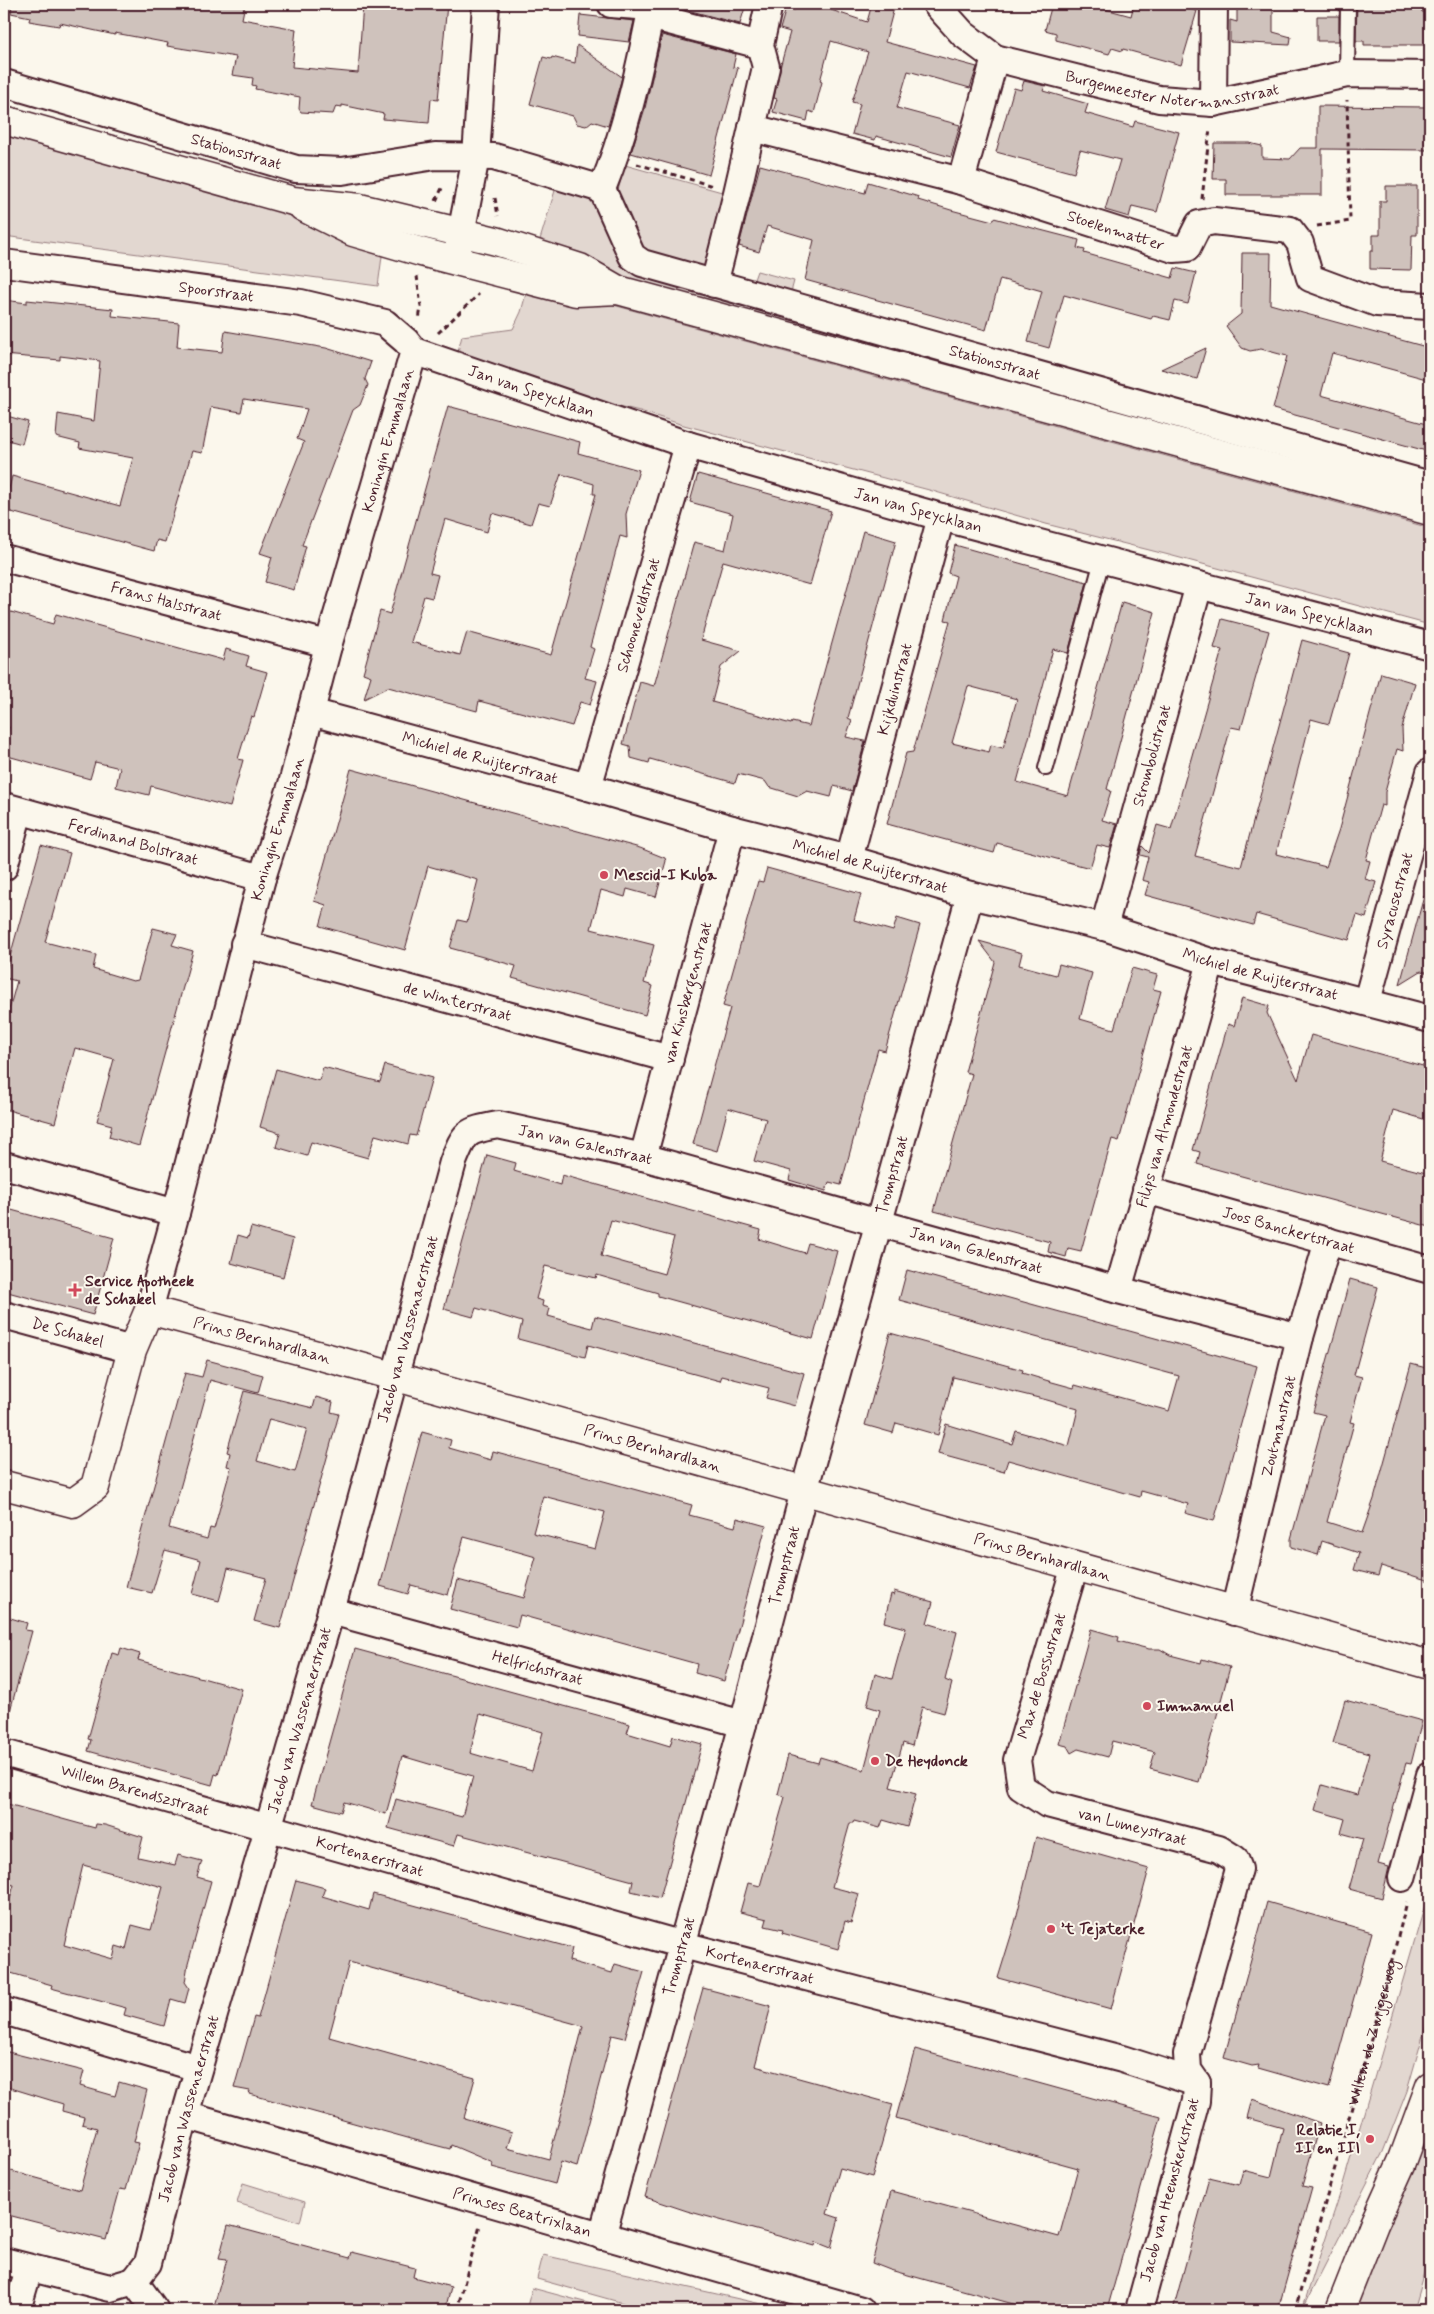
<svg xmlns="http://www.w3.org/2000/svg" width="1434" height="2314" font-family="Mynerve,sans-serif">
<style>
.green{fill:#e2d7d0;stroke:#967b7e}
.building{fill:#cfc2bc;stroke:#4a1f2b;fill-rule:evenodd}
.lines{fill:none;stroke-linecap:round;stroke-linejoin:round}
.lane-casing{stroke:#4a1f2b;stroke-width:18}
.street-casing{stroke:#4a1f2b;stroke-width:30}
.secondary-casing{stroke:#4a1f2b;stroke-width:31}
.path{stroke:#4a1f2b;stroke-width:3;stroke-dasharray:5 4;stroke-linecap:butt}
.lane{stroke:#fbf7ec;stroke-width:14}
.street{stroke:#fbf7ec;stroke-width:26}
.secondary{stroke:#fbf7ec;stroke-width:28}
.poi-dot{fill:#d1495b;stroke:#fbf7ec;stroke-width:2}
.labels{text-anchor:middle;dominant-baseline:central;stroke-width:4;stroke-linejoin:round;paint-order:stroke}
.street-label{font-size:16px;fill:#4a1f2b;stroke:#fbf7ec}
.poi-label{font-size:16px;font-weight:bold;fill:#4a1f2b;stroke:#fbf7ec;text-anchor:start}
</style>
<rect width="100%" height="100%" fill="#fbf7ec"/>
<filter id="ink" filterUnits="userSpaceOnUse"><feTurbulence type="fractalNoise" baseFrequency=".02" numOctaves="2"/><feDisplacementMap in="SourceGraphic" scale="10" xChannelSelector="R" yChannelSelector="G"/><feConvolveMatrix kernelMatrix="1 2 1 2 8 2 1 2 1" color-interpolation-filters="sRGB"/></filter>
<g filter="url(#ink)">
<path class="green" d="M4 132 283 213 352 241 383 249 378 286 4 236Z
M625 165 729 194 706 265 703 267 645 255 617 194Z
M557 184 592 198 614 242 1430 491V501L659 290 538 246Z
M757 271 794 281 790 296 752 285Z
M527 290 606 303 1430 528V625L1169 555 1046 524 929 490 680 424 640 411 593 400 457 355 462 336 513 329 521 312Z
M1430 1888V2011L1407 2091 1383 2152 1302 2310 1341 2191Z
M1430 2117V2252L1413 2310H1352L1412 2172Z
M243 2183 305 2202 300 2222 237 2203Z
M543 2255 788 2310H648L537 2279Z
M532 2288 614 2310H526Z"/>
<path class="building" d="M12 4H245L242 19 296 29 292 67 358 73 363 4H447L438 100 431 99 429 123 383 119 384 114 342 105V107L336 106 333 114 301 112 299 109 300 97 255 89 256 86 252 85 253 78 232 75 236 57 167 46 168 43 115 33V35L60 23 59 26 29 21 30 17 11 13Z
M665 4H746L740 24Z
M797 4H833L831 10 867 22 872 4H895L885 42 977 67 970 88 908 71 897 108 960 125 951 157 876 136 875 140 852 134 860 104 852 102 868 52 831 41 820 81 822 82 814 113 809 111 807 121 773 112 777 99 774 98 781 64 790 32 780 29 786 8 795 10Z
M1052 4H1087L1131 16 1134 4H1184L1183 7 1197 11 1181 65 1123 49 1122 51 1112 48 1109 54 1056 40V33L1045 30Z
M1237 4H1273V32L1291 37 1290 45 1230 42V20L1237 22Z
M1357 4H1422V12H1430V45H1364V41H1356Z
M580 15 634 21 629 42 578 36Z
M1317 16H1339V41H1317Z
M662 35 736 54 733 67 738 68 709 175 631 153 645 108Z
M577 45 622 77 608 126 592 121 586 126 577 124 573 116 530 104 543 57 551 59 552 57 575 63Z
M1024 81 1045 86 1043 91 1088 104 1085 113 1133 127 1135 121 1179 132 1157 212 1132 206 1129 217 1105 210 1120 160 1080 150 1074 173 996 152 1014 88 1021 90Z
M1318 106 1430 107V150L1322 149V195H1226V179H1213L1214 143H1249L1262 146V158L1290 159 1300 148H1318Z
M760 165 865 193 868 182 919 197 918 200 951 210 993 221 994 218 1079 240 1077 248 1085 250 1084 253 1172 278 1175 268 1196 273 1188 304 1175 301 1170 320 1153 316 1151 319 1064 295 1049 348 1028 342 1042 291 1000 279 986 330 805 280 814 240 767 226 759 252 739 246Z
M1386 186H1417V235H1412L1411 270 1370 269V251H1373V235H1380V201H1386Z
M1242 253H1271L1270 304 1430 348V380L1332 353 1321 395 1430 425V452L1273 409 1287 356 1261 349 1250 351 1242 348 1226 326 1241 314Z
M4 300 27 303V300L113 309 112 316 179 323 177 347 222 352 225 331 326 348 371 362 365 379 368 385 360 405 353 410 302 545 306 546 294 590 265 582 272 557 260 553 304 442 297 439 307 409 244 399 241 412 211 407 202 453 192 451 165 542 157 540 154 551 4 510 12 476 120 506 133 458 79 448 80 443 56 437 58 414 94 421 100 361 60 356V360L4 355Z
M1206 348 1197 379 1161 369Z
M448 406 580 442 578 453 639 470 626 514 627 538 620 536 590 647 594 649 585 678 597 681 590 705 580 702 572 726 479 701 477 711 388 687 364 699 371 676 363 673 380 611 390 614ZM561 474 594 484 593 494H596L551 655 467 632 460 655 411 642 424 596 432 598 438 575 430 573 445 519 487 532 492 513 531 524 538 503 550 506Z
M7 416 28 422 22 444 4 439Z
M698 474 831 511 810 585 723 561 701 640 741 651 721 667 712 702 791 724 792 722 809 726 863 531 896 541 848 718 852 720 846 737 865 741 852 791 834 786 831 797 807 791 798 796 769 787 765 781 738 774 735 783 650 759 649 763 631 758 630 746 623 744 640 682 654 686 694 542 725 550 733 514 690 502Z
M955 545 1087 582 1068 653 1053 649 1017 782 1068 796 1122 602 1155 612 1107 789 1111 791 1102 820 1117 824 1110 848 1097 845 1090 868 997 843 994 853 887 824 906 753 913 752 950 621 945 620 956 576 948 573ZM968 686 1017 699 1003 748 991 745 989 752 952 743Z
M4 610 53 624 56 614 223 660 226 649 249 656 246 666 267 672 254 717 251 716 238 759 243 760 230 807 151 786 149 795 116 787 120 768 95 762 90 779 4 755V745L9 727 4 726Z
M1222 619 1269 631 1241 729 1231 727 1195 856 1241 867 1302 640 1349 653 1329 724 1311 719 1276 854 1326 867 1339 829 1381 673 1415 683 1402 728 1403 751 1397 749 1385 792V806L1381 805 1366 860 1370 861 1365 879 1376 882 1366 918 1357 915 1349 940 1256 914 1253 925 1145 895 1149 882 1142 880 1148 857 1140 855 1142 846 1149 853 1157 825 1171 829 1222 650 1214 648Z
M351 769 640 848 665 858 666 861 656 897 627 889 625 897 601 890 591 929 654 945 644 983 653 986 645 1015 512 978 516 966 450 948 458 920 467 922 478 880 428 866 405 950 320 926 326 905 314 901Z
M41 845 70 853 45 942 96 955 93 969 133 981 138 980 153 928 177 934 172 945 193 951 139 1146 109 1137 112 1125 97 1121 114 1059 75 1048 55 1123 4 1109V1028L17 981 4 978Z
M767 868 861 894 854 920 893 931 897 918 920 925 885 1051 878 1049 841 1185 829 1182 826 1191 789 1180 791 1171 754 1161 766 1119 728 1108 717 1151 693 1144 730 1008 723 1006 758 881 763 882Z
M1424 896 1430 897V973L1421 971 1400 984Z
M979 941 1022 953 1019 965 1056 975 1059 964 1092 973 1080 1019 1114 1029 1132 968 1157 975 1153 989 1161 991 1119 1141 1112 1139 1081 1251 1068 1248 1066 1257 1048 1252 1050 1242 934 1211 972 1074 965 1072 995 962Z
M1242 998 1269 1006 1267 1013 1298 1080 1311 1035 1430 1068V1121L1393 1110 1380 1161 1430 1174V1227L1197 1164 1200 1152 1193 1150 1228 1024 1234 1026Z
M385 1065 432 1078 416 1136 410 1135 408 1144 375 1135 368 1158 311 1142 307 1156 276 1147 280 1133 260 1127 276 1069 319 1081 323 1067 380 1082Z
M487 1155 516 1163 514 1171 560 1185 562 1175 761 1230 759 1239 805 1253 808 1243 837 1251 813 1339 658 1296V1293L597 1275 596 1278 545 1266 536 1299 543 1301 542 1306 550 1308 548 1316 592 1328 595 1316 804 1373 795 1406 766 1398 769 1388 722 1376 720 1381 588 1345 585 1357 518 1339 522 1322 476 1308 473 1317 444 1309ZM611 1220 674 1237 664 1274 601 1256Z
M4 1208 114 1238 93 1315 4 1291Z
M251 1227 293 1239 283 1277 231 1263 238 1235 248 1238Z
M907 1270 1257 1366 1214 1521 1185 1513 1188 1504 1141 1491 1140 1497 1008 1460 1004 1472 938 1454 946 1424 1012 1444 1016 1431 1069 1446 1078 1409 1047 1400 953 1377 938 1435 896 1423 893 1433 865 1425 890 1333 1023 1370 1022 1373 1052 1382 1074 1388 1075 1385 1169 1411 1179 1376 899 1300Z
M1350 1279 1378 1287 1354 1375 1362 1377 1350 1422 1354 1423 1327 1522 1362 1533 1374 1499 1411 1364 1430 1369V1581L1381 1566 1378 1576 1354 1570 1359 1553 1322 1541 1318 1555 1291 1547V1539L1325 1415 1313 1412Z
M207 1360 263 1375 258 1393 210 1380 169 1528 207 1539 210 1528 214 1529 231 1467 227 1466 230 1453 227 1452 244 1391 313 1408 316 1397 333 1402 331 1412 339 1414 280 1628 254 1621 266 1578 228 1568 219 1601 192 1594 201 1560 165 1550 152 1593 126 1587 185 1373 202 1377ZM269 1419 307 1429 295 1472 257 1461Z
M422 1432 451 1440 449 1448 491 1460 493 1451 692 1505 689 1515 735 1527 737 1518 766 1526 724 1681 695 1673 697 1664 520 1615 517 1627 450 1609 458 1580 524 1598 536 1557 501 1547 464 1537 448 1595 411 1585 408 1594 380 1586ZM543 1496 605 1512 595 1549 533 1533Z
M894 1591 933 1602 927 1623 957 1632 945 1680 952 1683 944 1713 922 1707 912 1746 903 1743 890 1787 916 1794 907 1827 883 1820 880 1828 854 1821 853 1823H850L832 1887 859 1894 851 1923 845 1921 838 1949 782 1933 783 1930 765 1926 767 1919 740 1912 748 1883 760 1886 785 1797 778 1794 788 1755 818 1763 820 1757 864 1770 880 1710 867 1706 875 1674 892 1679 906 1628 884 1622 891 1594 894 1595Z
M4 1616 27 1623 25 1630 32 1631 10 1711H4Z
M1091 1629 1119 1637 1118 1641 1149 1649H1160L1170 1655 1201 1663 1202 1659 1230 1667 1199 1782 1150 1769 1155 1752 1112 1741 1108 1757 1078 1749 1071 1753 1067 1746 1059 1744Z
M121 1648 140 1654 138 1660 242 1689 218 1775 215 1774 212 1785 88 1751 91 1740 88 1739 112 1653 119 1655Z
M355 1649 630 1724 627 1733 670 1746 673 1736 702 1744 660 1898 631 1891 633 1881 458 1834 454 1846 388 1828 396 1799 462 1817 473 1776 429 1764 402 1756 386 1814 344 1802 341 1812 312 1804ZM480 1714 543 1732 532 1771 470 1753Z
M1345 1700 1422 1721 1411 1764 1406 1763 1378 1864 1389 1867 1382 1898 1349 1889 1363 1839 1341 1833 1345 1819 1315 1810 1322 1785 1357 1795 1369 1753 1333 1743Z
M4 1803 95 1828 96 1824 105 1825 143 1837 138 1857 175 1865 178 1855 202 1861 197 1877 211 1881 188 1964 185 1982 189 1988 185 2003 171 1999 164 2026 124 2015 126 2008 51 1988 52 1985 4 1971V1918L14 1885 4 1883ZM83 1865 163 1887 151 1930 132 1925 126 1949 116 1946 113 1959 64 1945Z
M1036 1837 1149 1869 1111 2009 998 1978 1015 1923Z
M296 1880 325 1888 322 1896 369 1910 373 1894 572 1948 569 1961 612 1973 615 1964 644 1972 625 2038 612 2035 577 2167 561 2162 555 2184 492 2167 493 2163 451 2145 450 2149 415 2140 249 2094 250 2091 234 2088 254 2017 258 2018ZM349 1962 583 2026 549 2159 507 2148 512 2132 464 2118 475 2078 329 2037Z
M1267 1902 1372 1932 1329 2088 1258 2068 1259 2065 1252 2066 1224 2058Z
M703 1988 771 2006 755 2066 893 2104 872 2177 840 2168 827 2214 839 2218 831 2248 816 2242 815 2246 687 2211 645 2197Z
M915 2049 1161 2117 1107 2310H1035L890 2270 872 2263 891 2191 1059 2237 1078 2168 896 2118Z
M4 2051 84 2071 80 2086 115 2096 119 2082 147 2090 134 2142 139 2143 126 2190 120 2189 106 2240 4 2214V2169L80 2190 97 2128 82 2124 84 2117 62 2111 63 2104 4 2086Z
M1252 2099 1320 2123 1302 2186 1312 2188 1278 2310H1173L1209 2178 1239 2185 1243 2170 1271 2177 1283 2128 1247 2118Z
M228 2225 350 2258 352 2252 415 2268 413 2277 451 2287 445 2310H213L227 2259 219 2258Z"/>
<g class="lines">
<g class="lane-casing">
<path id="lane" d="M1347 74 1348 4
M1046 768 1102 560"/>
</g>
<g class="street-casing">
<g id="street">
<path d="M611 4 651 7"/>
<path id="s2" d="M936 4 963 34 995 58 1159 99 1213 103 1347 74 1430 75"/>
<path id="s3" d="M4 83 296 169 342 171 435 156 494 157 602 189"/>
<path d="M1213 103 1214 4"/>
<path id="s4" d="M752 128 961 181 1174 249 1187 248 1199 224 1214 221 1290 230 1300 243 1310 278 1377 303 1430 306"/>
<path d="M961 181 995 58"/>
<path id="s5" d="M602 189 632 256 642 263 1430 485"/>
<path d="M602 189C625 133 638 76 650 16L760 45"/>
<path d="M456 259 476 157 486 4"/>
<path id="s6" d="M4 263 301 303 385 323 406 341 414 351"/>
<path d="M714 284 737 193 766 67 760 45 769 4"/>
<path id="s7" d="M414 351 688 445 941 517 1430 646"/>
<path id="s8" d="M4 558 316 641 328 646"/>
<path id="s9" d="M311 712 588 787 732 829 849 859 970 895 1104 927 1211 962 1430 1019"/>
<path id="s10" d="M588 787 688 445"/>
<path id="s11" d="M4 806 262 878"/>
<path id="s12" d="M849 859 941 517"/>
<path d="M4 867 19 811"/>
<path id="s13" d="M1104 927 1199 585"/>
<path id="s14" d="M244 944 670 1059"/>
<path id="s15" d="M1367 1001 1430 772"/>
<path id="s16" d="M643 1157 732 829"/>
<path d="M4 1165 176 1213"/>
<path id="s17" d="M1146 1190 1430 1270"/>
<path id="s18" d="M1118 1290 1211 962"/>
<path id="s19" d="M149 1310 176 1213 262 878 292 784 328 646 414 351"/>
<path id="s20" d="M4 1315 132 1350"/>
<path id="s21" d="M1075 1566 1017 1760 1021 1787 1047 1804 1219 1849 1235 1859 1239 1869 1187 2054 1188 2070 1197 2083 1196 2101 1139 2310"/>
<path id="s22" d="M331 1611 743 1724"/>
<path id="s23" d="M1234 1612 1300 1337 1328 1241"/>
<path id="s24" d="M4 1753 683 1945 1122 2059 1197 2083"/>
<path d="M1402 1878 1430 1775"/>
<path d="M4 2011 198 2068"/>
<path id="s25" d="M185 2115 861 2310"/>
<path id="s26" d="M602 2236 743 1724 804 1491 970 895"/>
<path d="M4 2261 110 2288 134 2281"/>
<path d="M17 2310 29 2269"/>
<path id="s27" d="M155 2310 134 2281 148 2263 185 2115 331 1611 453 1162C465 1132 465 1131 498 1125L643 1157 1118 1290 1300 1337"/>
</g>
</g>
<g class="secondary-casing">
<g id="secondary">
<path d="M4 120 293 201 360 208 496 241 580 268 618 290 1430 511"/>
<path d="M303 207 353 232 421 252 576 292 618 290"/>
<path id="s28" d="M4 1485 73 1503 95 1487 132 1350 149 1310 343 1362 1430 1665"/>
<path d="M1340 2310 1374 2224 1402 2162 1430 2086"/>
</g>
</g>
<g class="path">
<path d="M637 164 713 186"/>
<path d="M495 198 498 216"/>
<path d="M1202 199 1210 128"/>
<path d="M436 201 443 186"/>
<path d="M1317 226 1350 221 1347 100"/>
<path d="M417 276 421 307 419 320"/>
<path d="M438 333 479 294"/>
<path d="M457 2310 480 2225"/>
<path id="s1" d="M1295 2310 1375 2025 1407 1902"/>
</g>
<use href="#lane" class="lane"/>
<use href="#street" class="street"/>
<use href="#secondary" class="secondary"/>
</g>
</g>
<g class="poi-dot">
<circle cx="604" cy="875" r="5"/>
<path d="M72.5 1282.5h5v5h5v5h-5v5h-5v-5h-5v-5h5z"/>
<circle cx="1147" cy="1706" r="5"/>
<circle cx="875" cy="1761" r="5"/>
<circle cx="1051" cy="1929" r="5"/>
<circle cx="1370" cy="2139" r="5"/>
</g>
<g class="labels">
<g class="street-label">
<text stroke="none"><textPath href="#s2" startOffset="262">Burgemeester Notermansstraat</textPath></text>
<text stroke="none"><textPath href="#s3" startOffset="242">Stationsstraat</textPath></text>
<text stroke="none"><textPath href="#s4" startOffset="378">Stoelenmatter</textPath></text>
<text stroke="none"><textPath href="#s6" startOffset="214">Spoorstraat</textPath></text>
<text stroke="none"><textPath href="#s5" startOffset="452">Stationsstraat</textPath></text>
<text stroke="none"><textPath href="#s7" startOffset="124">Jan van Speycklaan</textPath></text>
<text stroke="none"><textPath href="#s19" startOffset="902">Koningin Emmalaan</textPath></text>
<text stroke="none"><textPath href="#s7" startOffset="529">Jan van Speycklaan</textPath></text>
<text stroke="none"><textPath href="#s8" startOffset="168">Frans Halsstraat</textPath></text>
<text stroke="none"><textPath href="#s7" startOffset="934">Jan van Speycklaan</textPath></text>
<text stroke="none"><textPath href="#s10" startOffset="179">Schooneveldstraat</textPath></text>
<text stroke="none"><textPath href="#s12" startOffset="176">Kijkduinstraat</textPath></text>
<text stroke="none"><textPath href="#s13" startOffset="178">Strombolistraat</textPath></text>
<text stroke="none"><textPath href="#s9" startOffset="175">Michiel de Ruijterstraat</textPath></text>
<text stroke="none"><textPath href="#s19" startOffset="498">Koningin Emmalaan</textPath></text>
<text stroke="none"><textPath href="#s11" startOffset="134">Ferdinand Bolstraat</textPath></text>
<text stroke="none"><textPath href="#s9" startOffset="580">Michiel de Ruijterstraat</textPath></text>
<text stroke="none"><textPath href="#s15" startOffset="104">Syracusestraat</textPath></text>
<text stroke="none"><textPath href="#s9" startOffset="985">Michiel de Ruijterstraat</textPath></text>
<text stroke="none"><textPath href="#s16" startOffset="170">van Kinsbergenstraat</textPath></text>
<text stroke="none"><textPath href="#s14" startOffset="221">de Winterstraat</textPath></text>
<text stroke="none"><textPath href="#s18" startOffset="170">Filips van Almondestraat</textPath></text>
<text stroke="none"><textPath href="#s27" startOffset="1354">Jan van Galenstraat</textPath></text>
<text stroke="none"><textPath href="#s26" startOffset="1100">Trompstraat</textPath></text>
<text stroke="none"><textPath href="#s17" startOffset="148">Joos Banckertstraat</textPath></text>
<text stroke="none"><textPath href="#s27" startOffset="1759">Jan van Galenstraat</textPath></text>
<text stroke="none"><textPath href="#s27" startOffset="1028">Jacob van Wassenaerstraat</textPath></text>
<text stroke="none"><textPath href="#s20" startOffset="66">De Schakel</textPath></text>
<text stroke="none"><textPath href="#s28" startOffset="401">Prins Bernhardlaan</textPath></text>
<text stroke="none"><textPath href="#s23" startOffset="191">Zoutmanstraat</textPath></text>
<text stroke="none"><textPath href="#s28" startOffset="806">Prins Bernhardlaan</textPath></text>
<text stroke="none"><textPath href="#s28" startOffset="1211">Prins Bernhardlaan</textPath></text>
<text stroke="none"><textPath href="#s26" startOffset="695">Trompstraat</textPath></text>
<text stroke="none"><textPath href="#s22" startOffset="214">Helfrichstraat</textPath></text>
<text transform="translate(1042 1676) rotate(-73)">Max de Bossustraat</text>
<text stroke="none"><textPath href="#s27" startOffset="622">Jacob van Wassenaerstraat</textPath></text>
<text stroke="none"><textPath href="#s24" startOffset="136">Willem Barendszstraat</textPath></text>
<text stroke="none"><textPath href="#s21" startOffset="349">van Lumeystraat</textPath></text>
<text stroke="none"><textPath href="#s24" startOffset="380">Kortenaerstraat</textPath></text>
<text stroke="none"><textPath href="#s26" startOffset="290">Trompstraat</textPath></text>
<text stroke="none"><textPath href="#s24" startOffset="785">Kortenaerstraat</textPath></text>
<text stroke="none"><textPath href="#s1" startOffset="288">Willem de Zwijgerweg</textPath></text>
<text stroke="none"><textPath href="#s27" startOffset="218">Jacob van Wassenaerstraat</textPath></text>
<text transform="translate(1170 2190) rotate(-75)">Jacob van Heemskerkstraat</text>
<text stroke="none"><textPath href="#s25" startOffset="351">Prinses Beatrixlaan</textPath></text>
</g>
<g class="poi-label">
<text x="614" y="875">Mescid-I Kuba</text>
<text x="85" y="1281">Service Apotheek<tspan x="85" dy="18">de Schakel</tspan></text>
<text x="1157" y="1706">Immanuel</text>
<text x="885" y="1761">De Heydonck</text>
<text x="1061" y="1929">’t Tejaterke</text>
<text x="1360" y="2130" text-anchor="end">Relatie I,<tspan x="1360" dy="18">II en III</tspan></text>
</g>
</g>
<rect width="1434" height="2314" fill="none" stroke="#fbf7ec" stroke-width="20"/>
<rect x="10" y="10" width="1414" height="2294" fill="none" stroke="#4a1f2b" stroke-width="2" filter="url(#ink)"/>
</svg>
